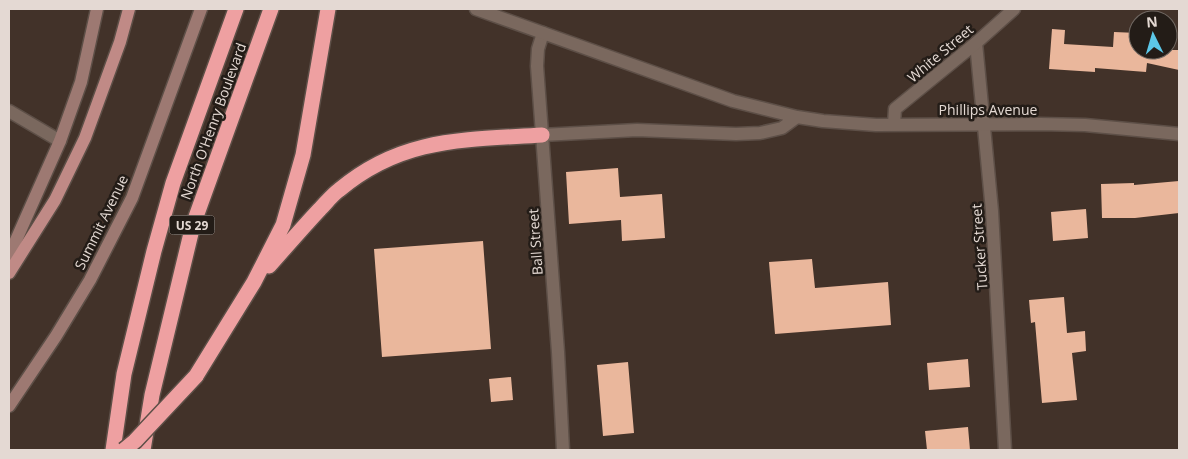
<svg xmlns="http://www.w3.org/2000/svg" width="1188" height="459" font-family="'Open Sans',sans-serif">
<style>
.building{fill:#eab79c}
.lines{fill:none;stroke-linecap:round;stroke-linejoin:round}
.minor-casing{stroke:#5d4f47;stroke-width:15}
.tertiary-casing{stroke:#5d4f47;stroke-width:15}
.secondary-casing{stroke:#5d4f47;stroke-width:15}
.primary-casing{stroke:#5d4f47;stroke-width:15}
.motorway-casing{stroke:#5d4f47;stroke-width:18}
.minor{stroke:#7a685e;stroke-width:12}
.tertiary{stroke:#7a685e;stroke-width:12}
.secondary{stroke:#9d7972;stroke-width:12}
.primary{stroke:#c08a86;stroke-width:12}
.motorway{stroke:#eea0a1;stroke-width:15}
.motorway-bridge-casing{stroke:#5d4f47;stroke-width:18;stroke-linecap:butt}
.motorway-bridge{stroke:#eea0a1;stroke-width:15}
.labels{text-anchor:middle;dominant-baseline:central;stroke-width:5;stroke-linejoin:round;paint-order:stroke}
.shield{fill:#231c17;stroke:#aaa09b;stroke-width:1}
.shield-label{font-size:12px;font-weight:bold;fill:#e4d9d3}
.street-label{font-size:14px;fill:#e4d9d3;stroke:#231c17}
</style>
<rect width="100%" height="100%" fill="#423229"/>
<path class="building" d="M1052 29 1065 30 1064 44 1113 47 1114 32 1138 33V50H1179V70L1147 63 1146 72 1095 68V72L1049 69Z
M618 168 620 197 662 194 665 238 622 241 621 220 569 224 566 172Z
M1179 181V213L1135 218H1102L1101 184 1134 183V185Z
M1086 209 1088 238 1053 241 1051 212Z
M483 241 491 349 382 357 374 249Z
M812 259 815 288 888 282 891 325 775 334 769 262Z
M1064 297 1067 333 1085 331 1086 351 1072 353 1077 400 1042 403 1035 322 1031 323 1029 300Z
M968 359 970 387 929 390 927 363Z
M628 362 634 433 603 436 597 365Z
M511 377 513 400 491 402 489 379Z
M968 427 970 450H927L925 431Z"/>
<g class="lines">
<g class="minor-casing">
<path id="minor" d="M543 33 538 49 537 66 558 352 563 450
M976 43 992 211 1005 450
M9 111 60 141"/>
</g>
<g class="tertiary-casing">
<path id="tertiary" d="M476 9 733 101 797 117 823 121 876 125 1040 124 1085 125 1179 134
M894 124 895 109 976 43 1014 9
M542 135 637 130 736 134 760 133 782 128 797 117"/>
</g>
<g class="secondary-casing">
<path id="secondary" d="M9 256 60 141 81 82 97 9
M9 406 56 336 90 280 132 198 201 9"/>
</g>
<g class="primary-casing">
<path id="primary" d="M9 273 55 200 85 138 120 42 129 9"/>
</g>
<g class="motorway-casing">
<path id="motorway" d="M269 266C286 247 303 227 320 209 326 203 332 195 339 190 402 137 464 140 542 135
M196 376 254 282 283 225 303 155 328 9
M113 450 124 374 154 251 173 183 236 9
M143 450 152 395 193 225 271 9"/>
</g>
<use href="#minor" class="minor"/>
<use href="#tertiary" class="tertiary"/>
<use href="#secondary" class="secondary"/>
<use href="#primary" class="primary"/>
<use href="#motorway" class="motorway"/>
<g class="motorway-bridge-casing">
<path id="motorway-bridge" d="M124 450 135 441 196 376"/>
</g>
<use href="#motorway-bridge" class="motorway-bridge"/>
</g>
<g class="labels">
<rect class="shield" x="169.5" y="215.5" width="45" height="19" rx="4"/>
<g class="shield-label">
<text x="192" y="225">US 29</text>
</g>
<g class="street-label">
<text transform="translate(940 53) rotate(-40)">White Street</text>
<text x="988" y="109">Phillips Avenue</text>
<text transform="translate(213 121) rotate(-70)">North O'Henry Boulevard</text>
<text transform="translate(101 222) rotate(-64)">Summit Avenue</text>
<text transform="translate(535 242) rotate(-94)">Ball Street</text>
<text transform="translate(979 247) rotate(-94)">Tucker Street</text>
</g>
</g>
<rect width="1188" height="459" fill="none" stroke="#e4d9d3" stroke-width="20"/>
<g transform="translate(1153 35) rotate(355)"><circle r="24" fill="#231c17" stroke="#706862"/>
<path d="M0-4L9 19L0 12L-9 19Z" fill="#5cc7e8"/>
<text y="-8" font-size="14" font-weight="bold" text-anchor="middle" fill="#e4d9d3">N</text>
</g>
</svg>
